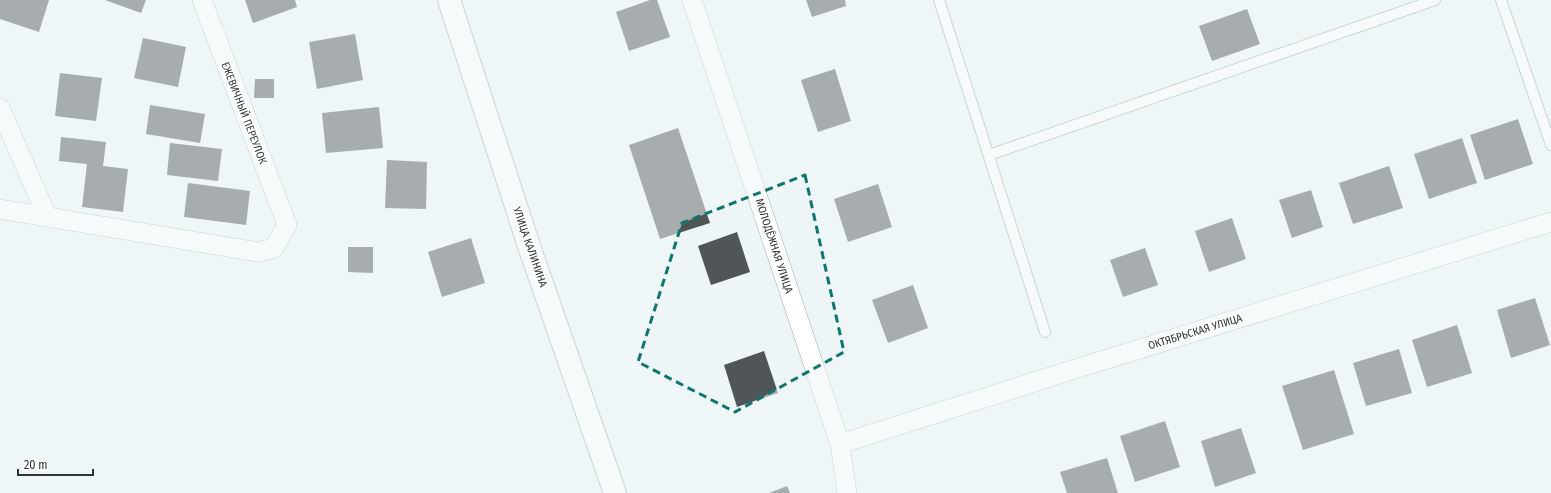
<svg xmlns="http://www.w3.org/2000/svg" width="1551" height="493" font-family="'Fira Sans Condensed',sans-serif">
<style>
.building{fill:#505657}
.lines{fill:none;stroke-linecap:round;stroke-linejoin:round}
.lane-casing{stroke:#a4aaac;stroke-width:12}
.street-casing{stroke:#a4aaac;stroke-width:20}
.secondary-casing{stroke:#a4aaac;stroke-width:24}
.lane{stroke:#fff;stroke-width:10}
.street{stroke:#fff;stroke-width:19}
.secondary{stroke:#fff;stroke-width:22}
.marked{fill:none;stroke:#0f766e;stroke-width:3;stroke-dasharray:8 5;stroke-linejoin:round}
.labels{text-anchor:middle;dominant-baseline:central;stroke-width:4;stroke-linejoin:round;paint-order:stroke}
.street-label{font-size:11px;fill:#313334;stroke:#fff}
</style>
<rect width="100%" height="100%" fill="#eef5f7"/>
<path class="building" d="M0 0H49L39 32 0 19Z
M105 0H146L141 13Z
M245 0H295L297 7 253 23Z
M650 0H657L670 37 629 51 616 12Z
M806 0H845L846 6 812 17Z
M1247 9 1260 44 1212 61 1199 26Z
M355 34 363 80 317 89 309 42Z
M143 38 186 47 178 87 134 78Z
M835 69 851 121 818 132 801 80Z
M60 73 102 78 96 121 55 116Z
M255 79H274V98H254Z
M150 105 205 114 200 143 146 134Z
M379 107 383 148 326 153 322 113Z
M1518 119 1533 164 1485 180 1470 135Z
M678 128 710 223 660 239 629 145Z
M61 137 106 142 103 166 128 169 123 212 82 207 87 164 59 161Z
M1462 138 1477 183 1429 199 1414 154Z
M170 143 222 149 218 181 167 175Z
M387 160 427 162 426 209 385 208Z
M1389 166 1403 208 1353 224 1339 183Z
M188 183 250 191 246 225 184 217Z
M878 184 892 227 848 242 834 199Z
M1311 190 1323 227 1292 238 1279 200Z
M1232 218 1246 259 1209 272 1195 231Z
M737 232 750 272 711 285 698 246Z
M471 238 485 283 442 297 428 252Z
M348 247H373V273L348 272Z
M1145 248 1158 285 1123 297 1110 260Z
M913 285 928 328 888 343 872 300Z
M1535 298 1550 345 1511 358 1497 310Z
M1457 325 1472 373 1427 387 1412 340Z
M1399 349 1412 393 1366 406 1353 363Z
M764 351 778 393 737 407 724 365Z
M1334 370 1354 434 1303 450 1282 386Z
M1165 421 1180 467 1135 482 1120 436Z
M1241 428 1256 473 1215 487 1201 441Z
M1107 458 1118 493H1067L1060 472Z
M787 486 790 493H769Z"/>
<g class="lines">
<g class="lane-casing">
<path id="lane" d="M939 0 1045 332
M1501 0 1551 145
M989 155 1435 0"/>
</g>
<g class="street-casing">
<path id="street" d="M692 0 840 444 847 493
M0 108 47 216
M0 209 258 252 274 248 287 225 202 0
M840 444 1075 369 1551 222"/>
</g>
<g class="secondary-casing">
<path id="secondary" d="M449 0 530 249 615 493"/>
</g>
<use href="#lane" class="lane"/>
<use href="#street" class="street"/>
<use href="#secondary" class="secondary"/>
</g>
<path d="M0 0H1551V493H0ZM805 175 844 352 735 412 638 362 682 223Z" fill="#eef5f7" fill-opacity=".55" fill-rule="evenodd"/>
<path class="marked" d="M805 175 844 352 735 412 638 362 682 223Z"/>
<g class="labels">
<g class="street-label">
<text transform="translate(244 113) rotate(69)">ЕЖЕВИЧНЫЙ ПЕРЕУЛОК</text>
<text transform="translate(774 246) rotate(72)">МОЛОДЁЖНАЯ УЛИЦА</text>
<text transform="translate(530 247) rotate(71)">УЛИЦА КАЛИНИНА</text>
<text transform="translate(1195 332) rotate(-17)">ОКТЯБРЬСКАЯ УЛИЦА</text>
</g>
</g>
<path d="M18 469v6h75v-6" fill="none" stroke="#313334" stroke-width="2"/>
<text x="24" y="469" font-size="12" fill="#313334" stroke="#ffffff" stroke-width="3" paint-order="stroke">20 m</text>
</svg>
